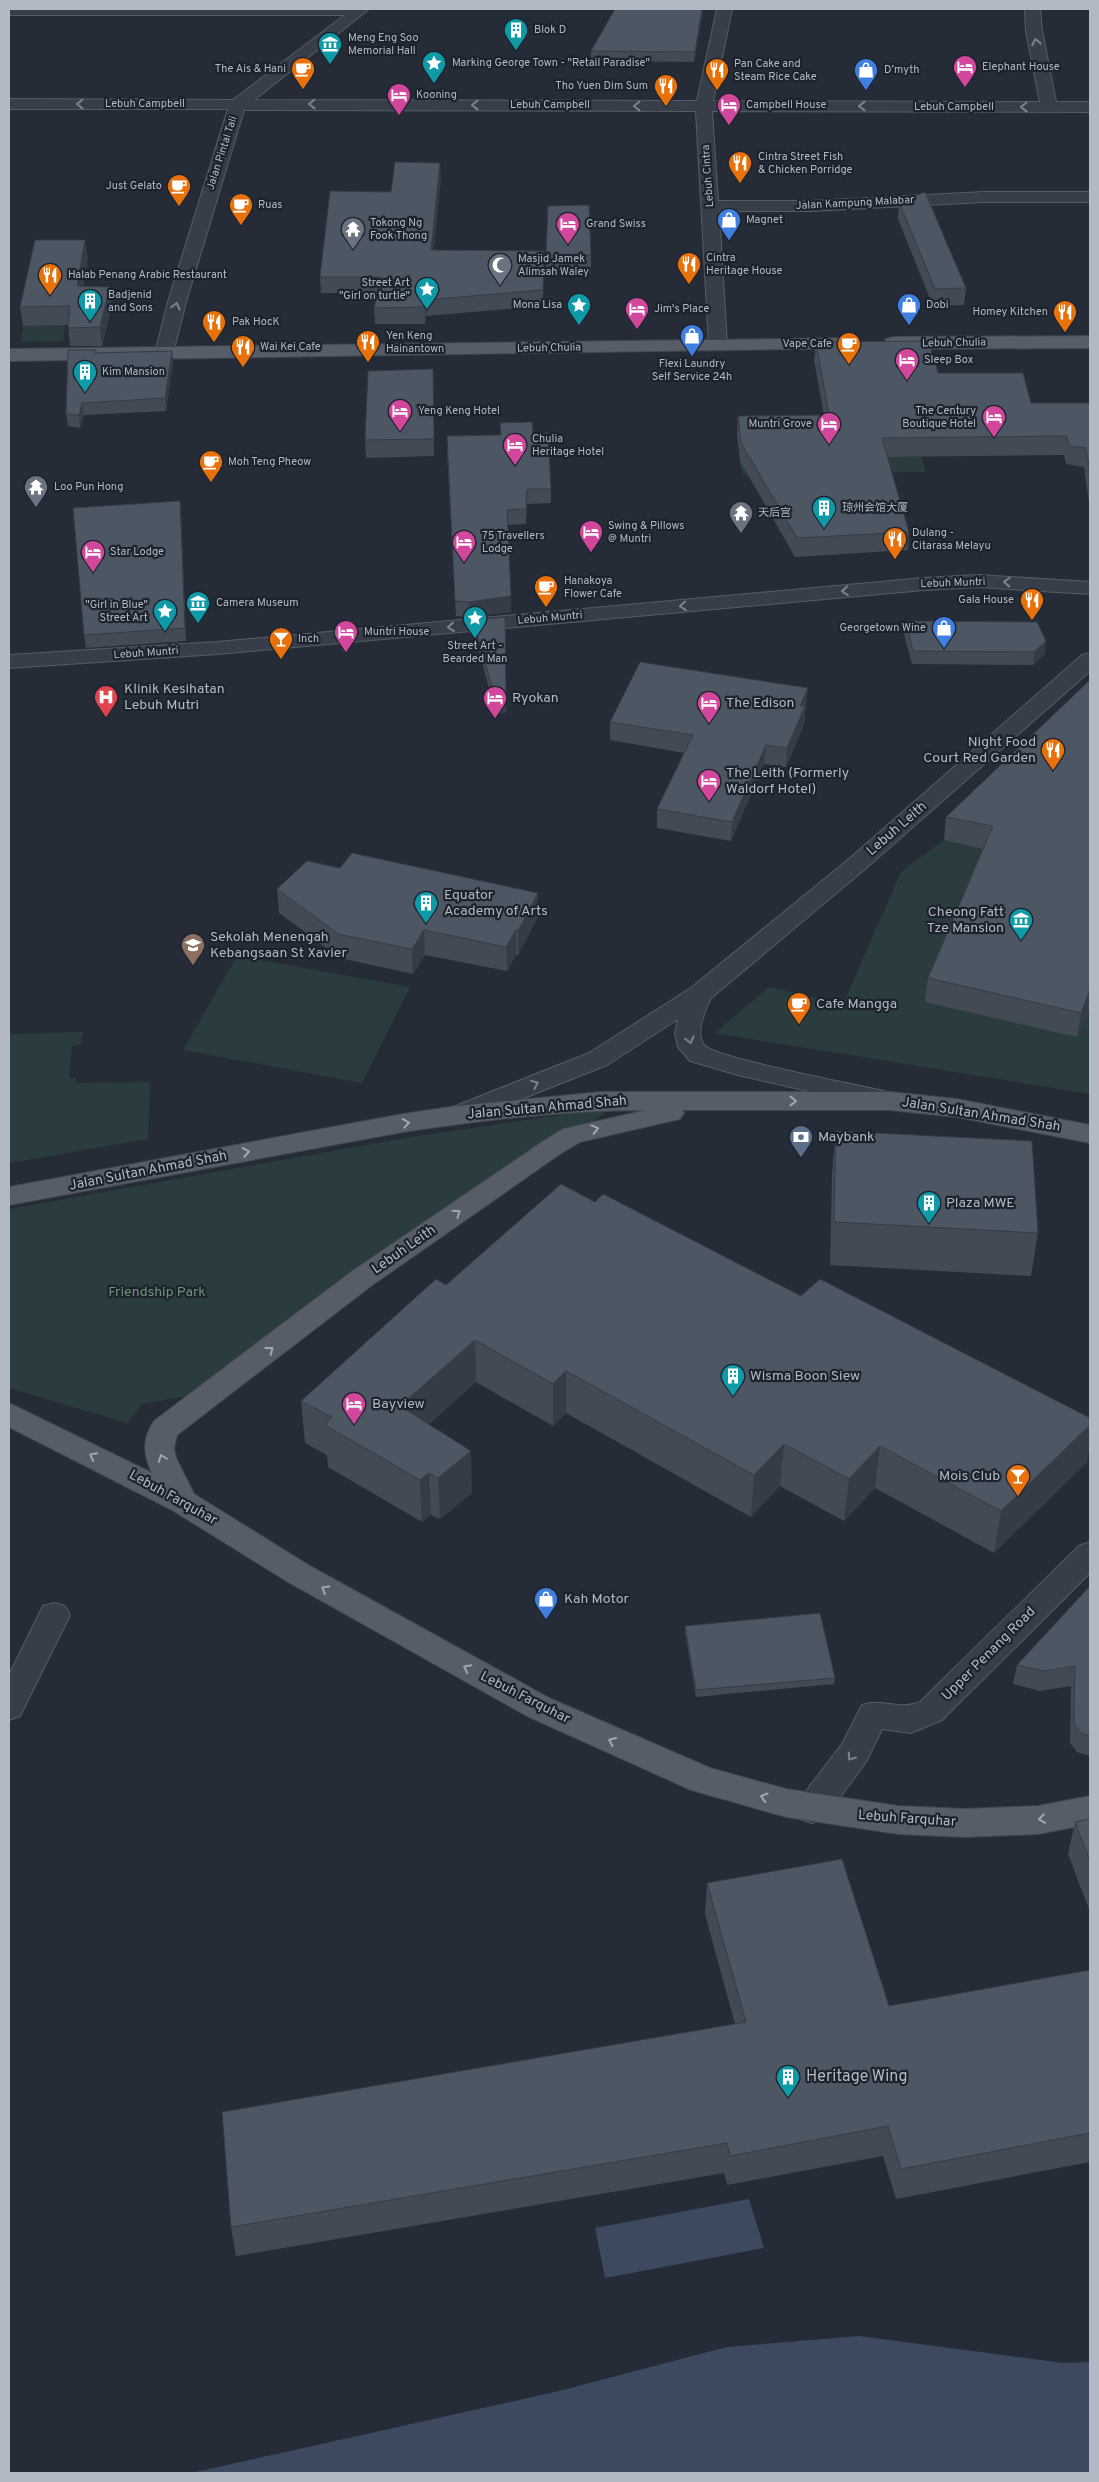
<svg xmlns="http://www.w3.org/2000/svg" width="1099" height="2482" font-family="Overpass,'Noto Sans SC',sans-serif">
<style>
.green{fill:#2a3c3d}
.water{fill:#3c495f}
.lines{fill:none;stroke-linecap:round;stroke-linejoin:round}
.minor-casing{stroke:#565c66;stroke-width:2}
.major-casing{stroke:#414751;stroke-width:2}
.minor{fill:#383e49;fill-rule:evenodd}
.major{fill:#565d68;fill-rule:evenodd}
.wall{fill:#424a55}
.shaded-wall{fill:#363c45}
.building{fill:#4d5663;stroke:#363c45}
.oneway{stroke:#7c828d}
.oneway2{stroke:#a0a7b2}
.labels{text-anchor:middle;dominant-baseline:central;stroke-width:4.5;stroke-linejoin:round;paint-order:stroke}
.far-poi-label{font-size:11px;fill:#b3b9c4;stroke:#1d232d;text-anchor:start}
.far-street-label{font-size:11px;fill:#b3b9c4;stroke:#1d232d}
.poi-label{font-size:14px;fill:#b3b9c4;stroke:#1d232d;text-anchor:start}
.street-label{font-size:14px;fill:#b3b9c4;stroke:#1d232d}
.park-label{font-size:14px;fill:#6d9378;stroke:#1d232d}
.near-poi-label{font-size:16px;fill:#b3b9c4;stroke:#1d232d;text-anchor:start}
</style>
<rect width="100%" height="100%" fill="#252c38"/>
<path class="green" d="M65 325 63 341 21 342 23 326Z
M739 457H922L925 472 742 474Z
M944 840 1090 871V1094L715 1033 769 987 843 1004 901 872Z
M237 956 410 987 362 1083 183 1050Z
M83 1032 81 1045 72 1046 69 1078H76V1083L150 1082 148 1139 9 1163V1034Z
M614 1107 209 1392 142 1404 128 1423 9 1388V1209L405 1138Z"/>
<path class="water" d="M749 2199 764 2248 605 2278 595 2228Z
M859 2336 1063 2363 1090 2362V2473H191L555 2392 727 2347Z"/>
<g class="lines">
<g class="minor-casing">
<path id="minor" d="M9 9H369L254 100 697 101 717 9H732L713 101 1040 102 1026 31 1025 9H1040L1042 31 1056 102H1090V112L712 111 718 201H811L984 192H1090V202H984L811 211H719L727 345 725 349H711L709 345 696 111 244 110 186 302 173 353 171 357H157L155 353 168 302 228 109H9V99L233 100 345 15H9Z
M978 575 1090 582V594L978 587 924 590 217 654 9 668V655L217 642 924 578Z
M1090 653V671L865 869 711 998C705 1010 695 1033 704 1045 713 1058 870 1087 896 1094L900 1100 896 1106 887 1109 738 1075 690 1061 678 1047 675 1034 678 1019 607 1065 466 1121 457 1124 448 1121 444 1115 448 1109 589 1053 691 988 849 859 1082 655Z
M1090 1542V1573L942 1720 911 1733 882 1729 866 1762 824 1819 812 1823 800 1819 795 1809 800 1799 842 1744 862 1705C883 1698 899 1711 920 1702L1079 1546Z
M54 1603 65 1606 70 1615 20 1716 9 1720V1675L43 1606Z"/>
</g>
<g class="major-casing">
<path id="major" d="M1090 336V348L893 349 886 347 884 343 886 339 893 337Z
M852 338 859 340 861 344 859 348 9 361V349Z
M601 1092H890L957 1099 1090 1125V1143L957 1117 890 1110H682L684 1113 680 1119 580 1142 560 1154 371 1286 177 1435 174 1448 176 1458 194 1494 310 1566 549 1698 710 1768 786 1789 898 1806 965 1809 1038 1806 1090 1796V1824L1038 1834 965 1837 898 1834 786 1817 691 1790 527 1716 288 1582 172 1510 9 1427V1403L152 1473C143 1454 142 1439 154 1421L351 1272 542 1142 563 1129 647 1110C566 1110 484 1120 403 1132L9 1205V1187L403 1114 457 1106Z"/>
</g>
<use href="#minor" class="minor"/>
<use href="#major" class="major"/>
</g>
<path class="wall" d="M615 9H703L694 62 591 61V51Z
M441 178 433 250 544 251 543 306 426 316 425 324H375L374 308 377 293H321L320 277 391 192Z
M899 202 966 288 964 305 933 306 898 219Z
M546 255H591V273H546Z
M88 258 83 286 112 305 102 346H70L68 325 23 326 20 307Z
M816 342 938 373 1031 403H1090V510L1084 467 1066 464 1064 455 887 457 909 532 908 550 795 557 740 461 737 434 738 416 824 415 814 360Z
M96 350 97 353 172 351 173 363 166 411 84 415 80 428 68 426 66 414Z
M433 369 434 456 366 458 365 440Z
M533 434 551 489V503L527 504 526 524 508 525 511 612 469 617 456 616 447 451 501 435Z
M180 501 181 513 186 641 86 648 84 635Z
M473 620 507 712 496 714 474 633Z
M906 621 1045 654 1033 665 912 664 904 634Z
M1090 680V1010H1088L1077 1037 925 1002 928 978 983 849 944 840 946 817Z
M806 706 805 711 804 725 786 767 764 764 731 841 657 828V809L684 753 610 740V722Z
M340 868 538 893V917L518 955H516L507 971 425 955 413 974 340 958 279 913 277 889Z
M836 1131 1038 1233 1031 1276 830 1265 832 1174Z
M446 1285 1087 1462 994 1553 875 1488 844 1521 780 1486 751 1517 566 1413 553 1426 476 1382 429 1424 472 1493 440 1519 431 1515 422 1522 328 1467 327 1455 305 1443 301 1401Z
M1090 1586V1756L1077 1752 1070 1743 1071 1686 1040 1691 1013 1684 1017 1665Z
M685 1626 835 1678 834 1684 696 1697 685 1632Z
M1090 1819V1912L1068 1854 1075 1822Z
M707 1883 889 2006 1090 1970V2162L896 2199 883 2156 727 2185 724 2173 236 2256 231 2227 735 2024 705 1914Z"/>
<path class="shaded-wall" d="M702 9H703L694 62 695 52Z
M440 163 441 178 432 266 431 250Z
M85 240 88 258 80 304 77 286Z
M110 287 112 305 102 346 100 327Z
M426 300V316L425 324V307Z
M172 351 173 363 166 411 165 398Z
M82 403 84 415 80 428 79 415Z
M527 489V504L526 524V509Z
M180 501 181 513 186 641 185 628Z
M511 596V612L469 617V602Z
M1046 641 1045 654 1033 665 1034 652Z
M808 688 806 706 805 711 804 725 786 767 787 748 800 706Z
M506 699 507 712 496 714V701Z
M766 745 764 764 731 841 732 822Z
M538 893V917L518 955V931Z
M424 930 425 955 413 974 412 949Z
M516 930V955L507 971 506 947Z
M1090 990V997L1088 1010 1077 1037 1081 1013Z
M475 1340 476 1382 402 1447 400 1406Z
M566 1371V1413L553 1426V1384Z
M1090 1425V1446L1087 1462 994 1553 1001 1511Z
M784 1444 780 1486 751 1517 754 1475Z
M880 1446 875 1488 844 1521 849 1479Z
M471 1451 472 1493 440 1519 438 1478Z
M429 1473 431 1515 422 1522 420 1480Z"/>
<path class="building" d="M615 9H702L695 52 591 51Z
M395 162 440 163 431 250 544 251 543 290 426 300 425 307 374 308 381 277H320L330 191 391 192Z
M925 192 966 288 935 289 899 202Z
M589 205 591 255H546L548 206Z
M35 240H85L77 286 110 287 100 327 68 328 70 306 20 307Z
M929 341 938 373H1023L1031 403H1090V473L1086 448 1069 446 1067 436 882 438 909 532 797 538 741 443 738 416 829 415 816 342Z
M68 350H96L95 353 172 351 165 398 82 403 79 415 66 414Z
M433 369 434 439 365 440 368 371Z
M532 422 533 434 548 433 551 489H527L526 509 507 510 511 596 469 602 455 601 447 436 501 435 500 423Z
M180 501 185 628 84 635 73 508Z
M505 617 506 699 496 701 473 620Z
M906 621 1037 622 1046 641 1034 652 913 651Z
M640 662 808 688 800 706H805L787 748 766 745 732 822 657 809 693 735 610 722Z
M1090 680V990L1081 1013 928 978 993 826 946 817Z
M352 853 538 893 518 931 516 930 506 947 424 930 412 949 338 934 277 889 307 861 340 868Z
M836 1131 1032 1141 1038 1233 834 1222Z
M561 1184 595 1202 603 1194 801 1296 820 1279 1090 1418V1425L1001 1511 880 1446 849 1479 784 1444 754 1475 566 1371 553 1384 475 1340 400 1406 471 1451 438 1478 429 1473 420 1480 325 1425 332 1417 301 1401 436 1279 446 1285Z
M1090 1586V1736L1081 1733 1074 1724 1075 1666 1044 1671 1017 1665Z
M820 1613 835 1678 696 1690 685 1626Z
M1090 1819V1861L1075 1822Z
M842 1859 889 2006 1090 1970V2133L901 2169 888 2126 730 2156 727 2143 231 2227 222 2112 746 2022 707 1883Z"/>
<defs><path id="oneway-chevron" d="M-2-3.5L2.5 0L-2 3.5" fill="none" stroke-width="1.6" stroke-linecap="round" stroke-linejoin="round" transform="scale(1.25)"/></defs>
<g class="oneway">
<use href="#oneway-chevron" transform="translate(1036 42) rotate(-101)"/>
<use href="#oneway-chevron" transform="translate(80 104) rotate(-180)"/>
<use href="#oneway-chevron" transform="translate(312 104) rotate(-180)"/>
<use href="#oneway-chevron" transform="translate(475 105) rotate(-180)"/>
<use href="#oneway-chevron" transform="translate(637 106) rotate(-180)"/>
<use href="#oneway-chevron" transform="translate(862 106) rotate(-180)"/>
<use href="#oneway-chevron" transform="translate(1024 107) rotate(-180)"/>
<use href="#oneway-chevron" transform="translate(176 306) rotate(-75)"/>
<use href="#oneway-chevron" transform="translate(1007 582) rotate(-177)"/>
<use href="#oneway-chevron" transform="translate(845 591) rotate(175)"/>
<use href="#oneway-chevron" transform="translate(683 606) rotate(175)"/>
<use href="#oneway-chevron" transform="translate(451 627) rotate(175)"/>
<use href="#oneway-chevron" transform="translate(690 1040) rotate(74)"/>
<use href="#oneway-chevron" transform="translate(535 1084) rotate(-22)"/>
<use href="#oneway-chevron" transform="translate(851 1757) rotate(125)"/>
</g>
<g class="oneway2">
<use href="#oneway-chevron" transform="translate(793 1101)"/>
<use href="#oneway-chevron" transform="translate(406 1123) rotate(-9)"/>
<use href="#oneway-chevron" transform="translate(595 1129) rotate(-15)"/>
<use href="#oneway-chevron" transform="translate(246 1152) rotate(-10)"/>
<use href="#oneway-chevron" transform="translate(457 1213) rotate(-35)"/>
<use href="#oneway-chevron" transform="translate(270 1350) rotate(-38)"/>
<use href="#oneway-chevron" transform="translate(93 1456) rotate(-153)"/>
<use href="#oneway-chevron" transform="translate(162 1458) rotate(-111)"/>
<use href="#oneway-chevron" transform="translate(325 1589) rotate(-150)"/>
<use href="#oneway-chevron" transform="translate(467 1668) rotate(-152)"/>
<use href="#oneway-chevron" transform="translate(612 1741) rotate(-155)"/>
<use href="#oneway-chevron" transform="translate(764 1797) rotate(-164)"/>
<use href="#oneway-chevron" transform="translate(1042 1819) rotate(171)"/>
</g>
<defs>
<g id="building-pin" transform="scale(1.25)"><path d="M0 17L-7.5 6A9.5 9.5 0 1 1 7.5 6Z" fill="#0f9aa8" stroke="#1d232d"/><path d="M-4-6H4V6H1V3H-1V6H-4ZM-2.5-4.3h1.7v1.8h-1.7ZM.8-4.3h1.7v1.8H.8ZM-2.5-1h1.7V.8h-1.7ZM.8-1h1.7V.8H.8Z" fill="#fff"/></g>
<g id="museum-pin" transform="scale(1.25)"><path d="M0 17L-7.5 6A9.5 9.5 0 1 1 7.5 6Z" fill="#0f9aa8" stroke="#1d232d"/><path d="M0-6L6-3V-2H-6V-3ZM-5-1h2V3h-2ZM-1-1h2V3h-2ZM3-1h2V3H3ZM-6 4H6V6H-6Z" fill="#fff"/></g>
<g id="sight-pin" transform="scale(1.25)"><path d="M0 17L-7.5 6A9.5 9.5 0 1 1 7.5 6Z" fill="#0f9aa8" stroke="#1d232d"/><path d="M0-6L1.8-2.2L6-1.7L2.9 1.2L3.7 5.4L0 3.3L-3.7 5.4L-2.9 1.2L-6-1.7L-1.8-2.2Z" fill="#fff"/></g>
<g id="hotel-pin" transform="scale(1.25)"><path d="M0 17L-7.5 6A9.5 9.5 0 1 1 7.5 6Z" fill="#d1479c" stroke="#1d232d"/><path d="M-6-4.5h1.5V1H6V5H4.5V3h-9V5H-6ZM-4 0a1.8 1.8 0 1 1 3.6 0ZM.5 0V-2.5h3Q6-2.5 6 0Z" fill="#fff"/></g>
<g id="cafe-pin" transform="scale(1.25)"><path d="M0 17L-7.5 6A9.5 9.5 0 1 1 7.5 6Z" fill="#e8710a" stroke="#1d232d"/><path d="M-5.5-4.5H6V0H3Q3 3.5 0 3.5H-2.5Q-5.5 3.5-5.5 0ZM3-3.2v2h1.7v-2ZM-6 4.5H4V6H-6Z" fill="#fff"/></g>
<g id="restaurant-pin" transform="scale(1.25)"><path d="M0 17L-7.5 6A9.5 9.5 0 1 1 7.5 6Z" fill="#e8710a" stroke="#1d232d"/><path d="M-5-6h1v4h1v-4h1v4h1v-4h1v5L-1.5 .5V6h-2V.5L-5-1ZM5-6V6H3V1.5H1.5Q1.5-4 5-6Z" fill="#fff"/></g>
<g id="shop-pin" transform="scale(1.25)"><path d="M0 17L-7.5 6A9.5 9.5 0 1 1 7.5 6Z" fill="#3f7fe0" stroke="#1d232d"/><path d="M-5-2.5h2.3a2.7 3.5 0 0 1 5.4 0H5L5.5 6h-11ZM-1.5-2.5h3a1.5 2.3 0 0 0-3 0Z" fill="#fff"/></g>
<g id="temple-pin" transform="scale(1.25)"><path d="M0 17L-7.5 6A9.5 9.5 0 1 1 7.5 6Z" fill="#6b7280" stroke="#1d232d"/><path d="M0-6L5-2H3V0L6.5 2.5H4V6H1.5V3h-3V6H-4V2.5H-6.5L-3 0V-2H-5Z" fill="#fff"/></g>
<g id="mosque-pin" transform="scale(1.25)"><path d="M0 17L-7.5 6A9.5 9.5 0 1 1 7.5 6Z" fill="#6b7280" stroke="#1d232d"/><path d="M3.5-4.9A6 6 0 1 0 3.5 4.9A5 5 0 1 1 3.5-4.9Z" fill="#fff"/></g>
<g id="bar-pin" transform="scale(1.25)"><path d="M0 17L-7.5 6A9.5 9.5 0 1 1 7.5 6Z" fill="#e8710a" stroke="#1d232d"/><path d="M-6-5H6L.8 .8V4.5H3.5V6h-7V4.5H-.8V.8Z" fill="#fff"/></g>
<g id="hospital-pin" transform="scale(1.25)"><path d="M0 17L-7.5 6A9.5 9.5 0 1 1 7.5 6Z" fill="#e0444e" stroke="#1d232d"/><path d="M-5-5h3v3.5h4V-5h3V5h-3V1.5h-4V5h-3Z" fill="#fff"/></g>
<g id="school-pin" transform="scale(1.25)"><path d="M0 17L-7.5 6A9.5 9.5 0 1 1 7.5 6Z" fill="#8d6e63" stroke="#1d232d"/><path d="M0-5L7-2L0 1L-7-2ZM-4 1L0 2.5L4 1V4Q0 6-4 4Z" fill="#fff"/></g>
<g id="bank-pin" transform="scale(1.25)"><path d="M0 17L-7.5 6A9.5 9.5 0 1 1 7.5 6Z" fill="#5c6f8a" stroke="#1d232d"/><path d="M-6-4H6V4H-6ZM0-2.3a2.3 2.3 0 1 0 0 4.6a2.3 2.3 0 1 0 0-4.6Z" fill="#fff"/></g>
</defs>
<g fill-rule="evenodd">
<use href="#building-pin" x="516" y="30"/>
<use href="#museum-pin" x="330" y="44"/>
<use href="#sight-pin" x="434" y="63"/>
<use href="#hotel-pin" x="965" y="67"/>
<use href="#cafe-pin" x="303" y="69"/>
<use href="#restaurant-pin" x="717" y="70"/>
<use href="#shop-pin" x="866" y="70"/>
<use href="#restaurant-pin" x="666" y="86"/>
<use href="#hotel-pin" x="399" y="95"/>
<use href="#hotel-pin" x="729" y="105"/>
<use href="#restaurant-pin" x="740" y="163"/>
<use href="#cafe-pin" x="179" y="186"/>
<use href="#cafe-pin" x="241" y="205"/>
<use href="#shop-pin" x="729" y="220"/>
<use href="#hotel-pin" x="568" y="224"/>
<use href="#temple-pin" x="353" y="229"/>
<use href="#restaurant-pin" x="689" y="264"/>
<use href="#mosque-pin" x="500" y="265"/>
<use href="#restaurant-pin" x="50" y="275"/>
<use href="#sight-pin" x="427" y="289"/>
<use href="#building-pin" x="90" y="301"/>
<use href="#sight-pin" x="579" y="305"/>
<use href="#shop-pin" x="909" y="305"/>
<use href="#hotel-pin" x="637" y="309"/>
<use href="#restaurant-pin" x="1065" y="312"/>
<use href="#restaurant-pin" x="214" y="322"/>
<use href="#shop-pin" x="692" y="336"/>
<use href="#restaurant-pin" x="368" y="342"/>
<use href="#cafe-pin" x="849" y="344"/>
<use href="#restaurant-pin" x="243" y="347"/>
<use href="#hotel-pin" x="907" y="360"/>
<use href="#building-pin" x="85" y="372"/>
<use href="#hotel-pin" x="400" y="411"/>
<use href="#hotel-pin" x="994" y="417"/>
<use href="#hotel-pin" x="829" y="424"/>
<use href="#hotel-pin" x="515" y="445"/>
<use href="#cafe-pin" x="211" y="462"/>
<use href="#temple-pin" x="36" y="487"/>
<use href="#building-pin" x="824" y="508"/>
<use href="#temple-pin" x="741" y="513"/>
<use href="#hotel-pin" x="591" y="532"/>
<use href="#restaurant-pin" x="895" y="539"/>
<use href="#hotel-pin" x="464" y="542"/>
<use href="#hotel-pin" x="93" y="552"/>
<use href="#cafe-pin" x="546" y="587"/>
<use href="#restaurant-pin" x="1032" y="600"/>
<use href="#museum-pin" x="198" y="603"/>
<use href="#sight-pin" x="165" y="611"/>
<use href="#sight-pin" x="475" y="618"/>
<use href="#shop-pin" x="944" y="628"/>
<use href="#hotel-pin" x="346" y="632"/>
<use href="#bar-pin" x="281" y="639"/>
<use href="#hospital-pin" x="106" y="697"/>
<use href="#hotel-pin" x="495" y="698"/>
<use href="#hotel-pin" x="709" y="703"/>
<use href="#restaurant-pin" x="1053" y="750"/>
<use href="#hotel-pin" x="709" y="781"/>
<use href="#building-pin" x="426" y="903"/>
<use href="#museum-pin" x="1021" y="920"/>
<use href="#school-pin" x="193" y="945"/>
<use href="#cafe-pin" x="799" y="1004"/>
<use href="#bank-pin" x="801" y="1137"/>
<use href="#building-pin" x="929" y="1203"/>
<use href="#building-pin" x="733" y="1376"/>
<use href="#hotel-pin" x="354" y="1404"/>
<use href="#bar-pin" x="1018" y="1476"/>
<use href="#shop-pin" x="546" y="1599"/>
<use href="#building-pin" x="788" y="2077"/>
</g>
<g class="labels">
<g class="far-poi-label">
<text x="534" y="30">Blok D</text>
<text x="348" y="38">Meng Eng Soo<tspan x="348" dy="13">Memorial Hall</tspan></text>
<text x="452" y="63">Marking George Town - "Retail Paradise"</text>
<text x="734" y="64">Pan Cake and<tspan x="734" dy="13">Steam Rice Cake</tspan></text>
<text x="982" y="67">Elephant House</text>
<text x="286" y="69" text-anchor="end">The Ais &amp; Hani</text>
<text x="884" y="70">D’myth</text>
<text x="648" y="86" text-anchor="end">Tho Yuen Dim Sum</text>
<text x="416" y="95">Kooning</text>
<text x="746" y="105">Campbell House</text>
<text x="758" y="157">Cintra Street Fish<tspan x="758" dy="13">&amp; Chicken Porridge</tspan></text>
<text x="162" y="186" text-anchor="end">Just Gelato</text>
<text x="258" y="205">Ruas</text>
<text x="746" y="220">Magnet</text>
<text x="370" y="223">Tokong Ng<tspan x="370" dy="13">Fook Thong</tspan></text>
<text x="586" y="224">Grand Swiss</text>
<text x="706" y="258">Cintra<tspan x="706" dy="13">Heritage House</tspan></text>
<text x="518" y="259">Masjid Jamek<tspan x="518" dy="13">Alimsah Waley</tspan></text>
<text x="68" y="275">Halab Penang Arabic Restaurant</text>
<text x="410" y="283" text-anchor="end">Street Art<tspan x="410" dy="13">"Girl on turtle"</tspan></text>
<text x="108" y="295">Badjenid<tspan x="108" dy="13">and Sons</tspan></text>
<text x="562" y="305" text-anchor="end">Mona Lisa</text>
<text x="926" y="305">Dobi</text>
<text x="654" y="309">Jim's Place</text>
<text x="1048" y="312" text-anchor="end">Homey Kitchen</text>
<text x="232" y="322">Pak HocK</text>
<text x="386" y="336">Yen Keng<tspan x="386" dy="13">Hainantown</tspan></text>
<text x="832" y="344" text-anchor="end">Vape Cafe</text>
<text x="260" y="347">Wai Kei Cafe</text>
<text x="924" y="360">Sleep Box</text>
<text x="692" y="364" text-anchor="middle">Flexi Laundry<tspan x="692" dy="13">Self Service 24h</tspan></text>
<text x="102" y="372">Kim Mansion</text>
<text x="418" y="411">Yeng Keng Hotel</text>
<text x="976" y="411" text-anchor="end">The Century<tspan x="976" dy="13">Boutique Hotel</tspan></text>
<text x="812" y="424" text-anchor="end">Muntri Grove</text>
<text x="532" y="439">Chulia<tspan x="532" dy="13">Heritage Hotel</tspan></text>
<text x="228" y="462">Moh Teng Pheow</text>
<text x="54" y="487">Loo Pun Hong</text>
<text x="842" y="508">琼州会馆大厦</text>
<text x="758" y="513">天后宫</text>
<text x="608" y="526">Swing &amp; Pillows<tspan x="608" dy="13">@ Muntri</tspan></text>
<text x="912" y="533">Dulang -<tspan x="912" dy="13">Citarasa Melayu</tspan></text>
<text x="482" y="536">75 Travellers<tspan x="482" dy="13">Lodge</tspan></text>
<text x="110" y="552">Star Lodge</text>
<text x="564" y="581">Hanakoya<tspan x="564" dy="13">Flower Cafe</tspan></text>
<text x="1014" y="600" text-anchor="end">Gala House</text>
<text x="216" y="603">Camera Museum</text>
<text x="148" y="605" text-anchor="end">"Girl in Blue"<tspan x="148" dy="13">Street Art</tspan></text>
<text x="926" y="628" text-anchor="end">Georgetown Wine</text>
<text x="364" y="632">Muntri House</text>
<text x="298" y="639">Inch</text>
<text x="475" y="646" text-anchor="middle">Street Art -<tspan x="475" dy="13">Bearded Man</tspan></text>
</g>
<g class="far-street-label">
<text x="145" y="104">Lebuh Campbell</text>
<text x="550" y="105">Lebuh Campbell</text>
<text x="954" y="107">Lebuh Campbell</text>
<text transform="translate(222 153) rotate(-72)">Jalan Pintal Tali</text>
<text transform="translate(708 176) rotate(-94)">Lebuh Cintra</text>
<text transform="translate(855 203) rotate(-3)">Jalan Kampung Malabar</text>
<text transform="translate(954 343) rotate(-1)">Lebuh Chulia</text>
<text transform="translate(549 348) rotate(-1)">Lebuh Chulia</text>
<text transform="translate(953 583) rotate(-2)">Lebuh Muntri</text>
<text transform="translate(550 618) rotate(-5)">Lebuh Muntri</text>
<text transform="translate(146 653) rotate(-4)">Lebuh Muntri</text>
</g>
<g class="poi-label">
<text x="124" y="689">Klinik Kesihatan<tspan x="124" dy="16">Lebuh Mutri</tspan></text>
<text x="512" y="698">Ryokan</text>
<text x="726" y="703">The Edison</text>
<text x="1036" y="742" text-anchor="end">Night Food<tspan x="1036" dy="16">Court Red Garden</tspan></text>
<text x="726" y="773">The Leith (Formerly<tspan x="726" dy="16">Waldorf Hotel)</tspan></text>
<text x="444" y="895">Equator<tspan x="444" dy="16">Academy of Arts</tspan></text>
<text x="1004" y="912" text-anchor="end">Cheong Fatt<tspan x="1004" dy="16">Tze Mansion</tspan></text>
<text x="210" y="937">Sekolah Menengah<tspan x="210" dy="16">Kebangsaan St Xavier</tspan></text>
<text x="816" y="1004">Cafe Mangga</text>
<text x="818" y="1137">Maybank</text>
<text x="946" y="1203">Plaza MWE</text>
<text x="750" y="1376">Wisma Boon Siew</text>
<text x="372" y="1404">Bayview</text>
<text x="1000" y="1476" text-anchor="end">Mois Club</text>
<text x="564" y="1599">Kah Motor</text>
</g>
<g class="street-label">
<text transform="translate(897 829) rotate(-41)">Lebuh Leith</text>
<text transform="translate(547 1108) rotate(-5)">Jalan Sultan Ahmad Shah</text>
<text transform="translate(981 1115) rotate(9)">Jalan Sultan Ahmad Shah</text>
<text transform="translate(148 1171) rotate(-11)">Jalan Sultan Ahmad Shah</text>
<text transform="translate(404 1250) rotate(-35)">Lebuh Leith</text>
<text transform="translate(173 1498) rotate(29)">Lebuh Farquhar</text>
<text transform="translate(989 1654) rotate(-45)">Upper Penang Road</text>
<text transform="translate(525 1698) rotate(27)">Lebuh Farquhar</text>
<text transform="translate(907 1819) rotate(4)">Lebuh Farquhar</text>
</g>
<g class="park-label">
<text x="157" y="1292">Friendship Park</text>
</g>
<g class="near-poi-label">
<text x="806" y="2077">Heritage Wing</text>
</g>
</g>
<rect width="1099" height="2482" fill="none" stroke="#b3b9c4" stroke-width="20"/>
</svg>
